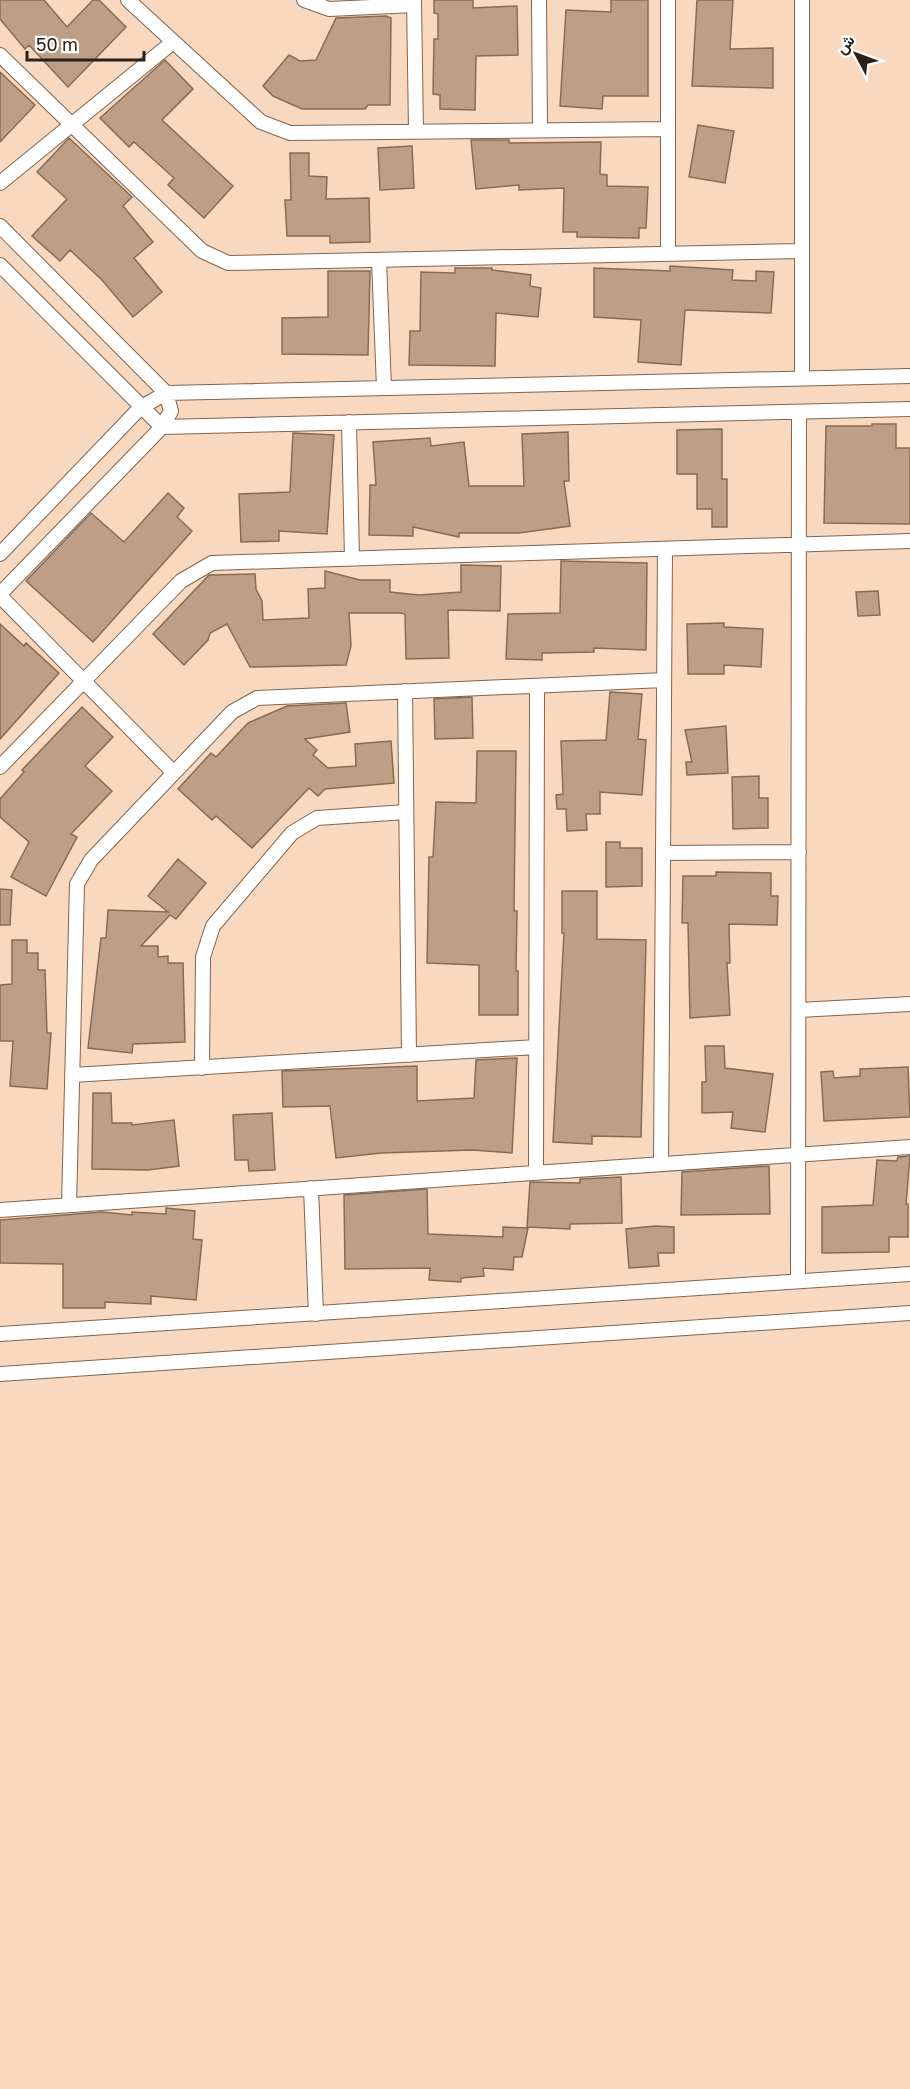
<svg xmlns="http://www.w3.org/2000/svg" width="910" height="2089" font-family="'Golos Text',Vazirmatn,sans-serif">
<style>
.building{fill:#bc9f86;stroke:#876c54;stroke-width:1.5}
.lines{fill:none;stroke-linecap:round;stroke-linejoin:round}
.minor-casing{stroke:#81644e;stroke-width:16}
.minor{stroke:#fff;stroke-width:14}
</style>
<rect width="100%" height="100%" fill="#f9d8c0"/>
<path class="building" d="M0 0H44L67 27 93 0H99L126 27 68 87 29 45 25 49 0 19Z
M434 0H473V8L517 6 518 55 476 56 475 110 440 109V95L433 94 434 39H438V14L434 13Z
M611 0H648V96H603L602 109 560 106 566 10 611 12Z
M697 0H733L730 49 773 48V88L692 86Z
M386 16 391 18 390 105H368L365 109H302L273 96 263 86 289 55 300 61 316 60 336 18Z
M165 60 193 89 162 120 233 186 204 218 168 185 174 178 134 142 129 147 100 118Z
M0 72 35 105 0 142Z
M698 125 734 131 725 183 689 177Z
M69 138 132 197 123 206 153 242 134 258 162 292 133 317 102 280 70 250 60 261 32 236 67 199 37 172Z
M471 140H509V143L601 142 600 174 607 175V186L648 187 646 228H639V238L577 237V232H563L564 188 519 190V185L476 189Z
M412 146 414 188 380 190 378 148Z
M290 153H309V176L327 177 326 199 369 198 370 242 330 243V236H287L285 200H291Z
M670 266 733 270 732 280 756 281V271L774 272 771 313 685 310 681 365 638 362 641 320 594 317V268L670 271Z
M455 268H492V270L531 275 530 286 541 288 538 317 496 313 495 366 409 365 410 331H420L421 272 455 273Z
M328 271H370L368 355 282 354V318L328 317Z
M872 424H896V448H910V524L824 523 826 426H872Z
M722 429V479H727V527H712V509H697V474H677V430Z
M568 432 569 481H564L570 526 519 533H459V537L413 527V536L369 535 370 485H376L373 442 430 438 431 446 464 442 469 486H524L522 434Z
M293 433 334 435 327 534 279 531V541L241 542 239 494 290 492Z
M168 493 184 508 177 517 192 531 93 642 26 581 91 513 124 542Z
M561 561 647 563 646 650 594 648V652L542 653V660L506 659 508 614 560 613Z
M461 565 501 566 500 611 448 610 449 658 406 659 405 614 400 613H349L351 646 346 665 250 667 227 624 210 633 208 640 184 665 153 634 209 575 255 574 256 589 262 601 263 620 309 618 308 589 325 588V571L360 580H390V592L419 595 461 592Z
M878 591 880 615 858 616 856 592Z
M724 623V627L763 629 761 667 724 665V674H688L687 624Z
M0 624 24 646 26 643 59 673 0 739Z
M610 692 642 694 638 739 646 740 642 795 600 792V814H586L587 830 567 831 566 809H557L556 795 563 794 561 741 606 740Z
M472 697 473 738 435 739 434 699Z
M346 703 350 732 305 739 317 750 313 755 328 768 356 766 355 744 391 741 394 783 325 789 318 796 309 788 252 848 216 816 212 820 178 789 211 753 216 757 248 723 287 706Z
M82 707 113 737 85 766 112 791 71 834 77 837 46 896 11 877 29 842 0 817V799L24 772 22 770Z
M726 726 728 773 687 775 686 762H692L685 730Z
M477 751H516L514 911H517L516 971H518V1015H479V965L427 963 429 857H433L436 802 476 803Z
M759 776V798H768V828L733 829 732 777Z
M606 842H620V848H642V886L606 887Z
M178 859 206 883 176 919 170 915 141 946H158V957L168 956V963H183L185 1042 133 1044 132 1053 88 1048 101 938H106L108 910 168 912 148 896Z
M716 872 771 873V896H778L777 925 729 924 730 963H727L730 1015 690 1018 688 923H682L683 876H716Z
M0 889 12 890 10 925H0Z
M562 891H597V939L646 940 641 1137 592 1136V1144L553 1142 564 933H562Z
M12 940H27V953H38V970H45L47 1033H51L47 1089 10 1086 13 1041H0V985L12 984Z
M705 1046H724L725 1068 773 1074 765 1132 731 1128 733 1112 702 1113V1082H706Z
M517 1058 512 1153 472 1150 381 1153 336 1158 330 1106 283 1107 282 1071 417 1066V1101L474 1098 476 1060Z
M908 1067 910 1117 824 1121 821 1072 833 1071 834 1078 860 1076V1069Z
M93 1093H111L112 1123H132V1125L174 1120 179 1166 148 1170 92 1169Z
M272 1113 275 1170 249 1171 248 1160H235L233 1115Z
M910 1156 906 1204H908V1237H889V1252L822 1253V1207L873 1205 877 1160 897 1161 898 1157Z
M769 1166 770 1214 681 1215 682 1172Z
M621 1177 622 1223 570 1224V1229L527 1227 530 1182 580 1183V1179Z
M427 1189 428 1234 503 1237V1227L528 1228 522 1257H514L513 1270 483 1268 484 1276 461 1278V1282L429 1280 430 1268 345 1269 344 1195Z
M166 1208 195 1211 193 1239 202 1240 196 1300 151 1296V1304L105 1302V1308H63V1264L0 1263V1220L102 1212 132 1215V1212L166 1214Z
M655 1226 674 1227V1253H658L659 1266 629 1268 626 1229Z"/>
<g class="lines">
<g class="minor-casing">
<path id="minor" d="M128 0 261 122 290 133 668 129
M304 0 329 9 414 5
M414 0 416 131
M539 0 540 130
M802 0V378
M0 55 202 251 228 263 802 251
M0 183 173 42
M0 226 166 393 171 411 162 427 0 594
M668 254V0
M379 260 384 388
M0 265 162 427 910 409
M349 422 352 559
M0 554 140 408 166 393 910 376
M0 596 174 773
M405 691 409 1055
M0 767 181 581 212 563 910 541
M663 853 799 852
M799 1010 910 1004
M202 1068 203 957 213 926 292 833 317 818 406 812
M72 1075 536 1047
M661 1164 665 549
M536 1173 537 686
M311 1188 316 1314
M69 1205 77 884 91 860 232 712 257 698 664 680
M0 1210 910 1147
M798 1281 799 412
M0 1334 910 1274
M0 1374 910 1313"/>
</g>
<use href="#minor" class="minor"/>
</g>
<g transform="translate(856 54) rotate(311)" stroke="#ffffff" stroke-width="4.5" paint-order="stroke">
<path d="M0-4.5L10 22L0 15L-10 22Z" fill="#2d2118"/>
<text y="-9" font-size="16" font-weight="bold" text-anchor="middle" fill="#2d2118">ش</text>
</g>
<path d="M27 51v9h117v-9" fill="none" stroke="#2d2118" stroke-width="3"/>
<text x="36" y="51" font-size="18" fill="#2d2118" stroke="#ffffff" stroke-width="4.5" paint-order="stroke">50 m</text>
</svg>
